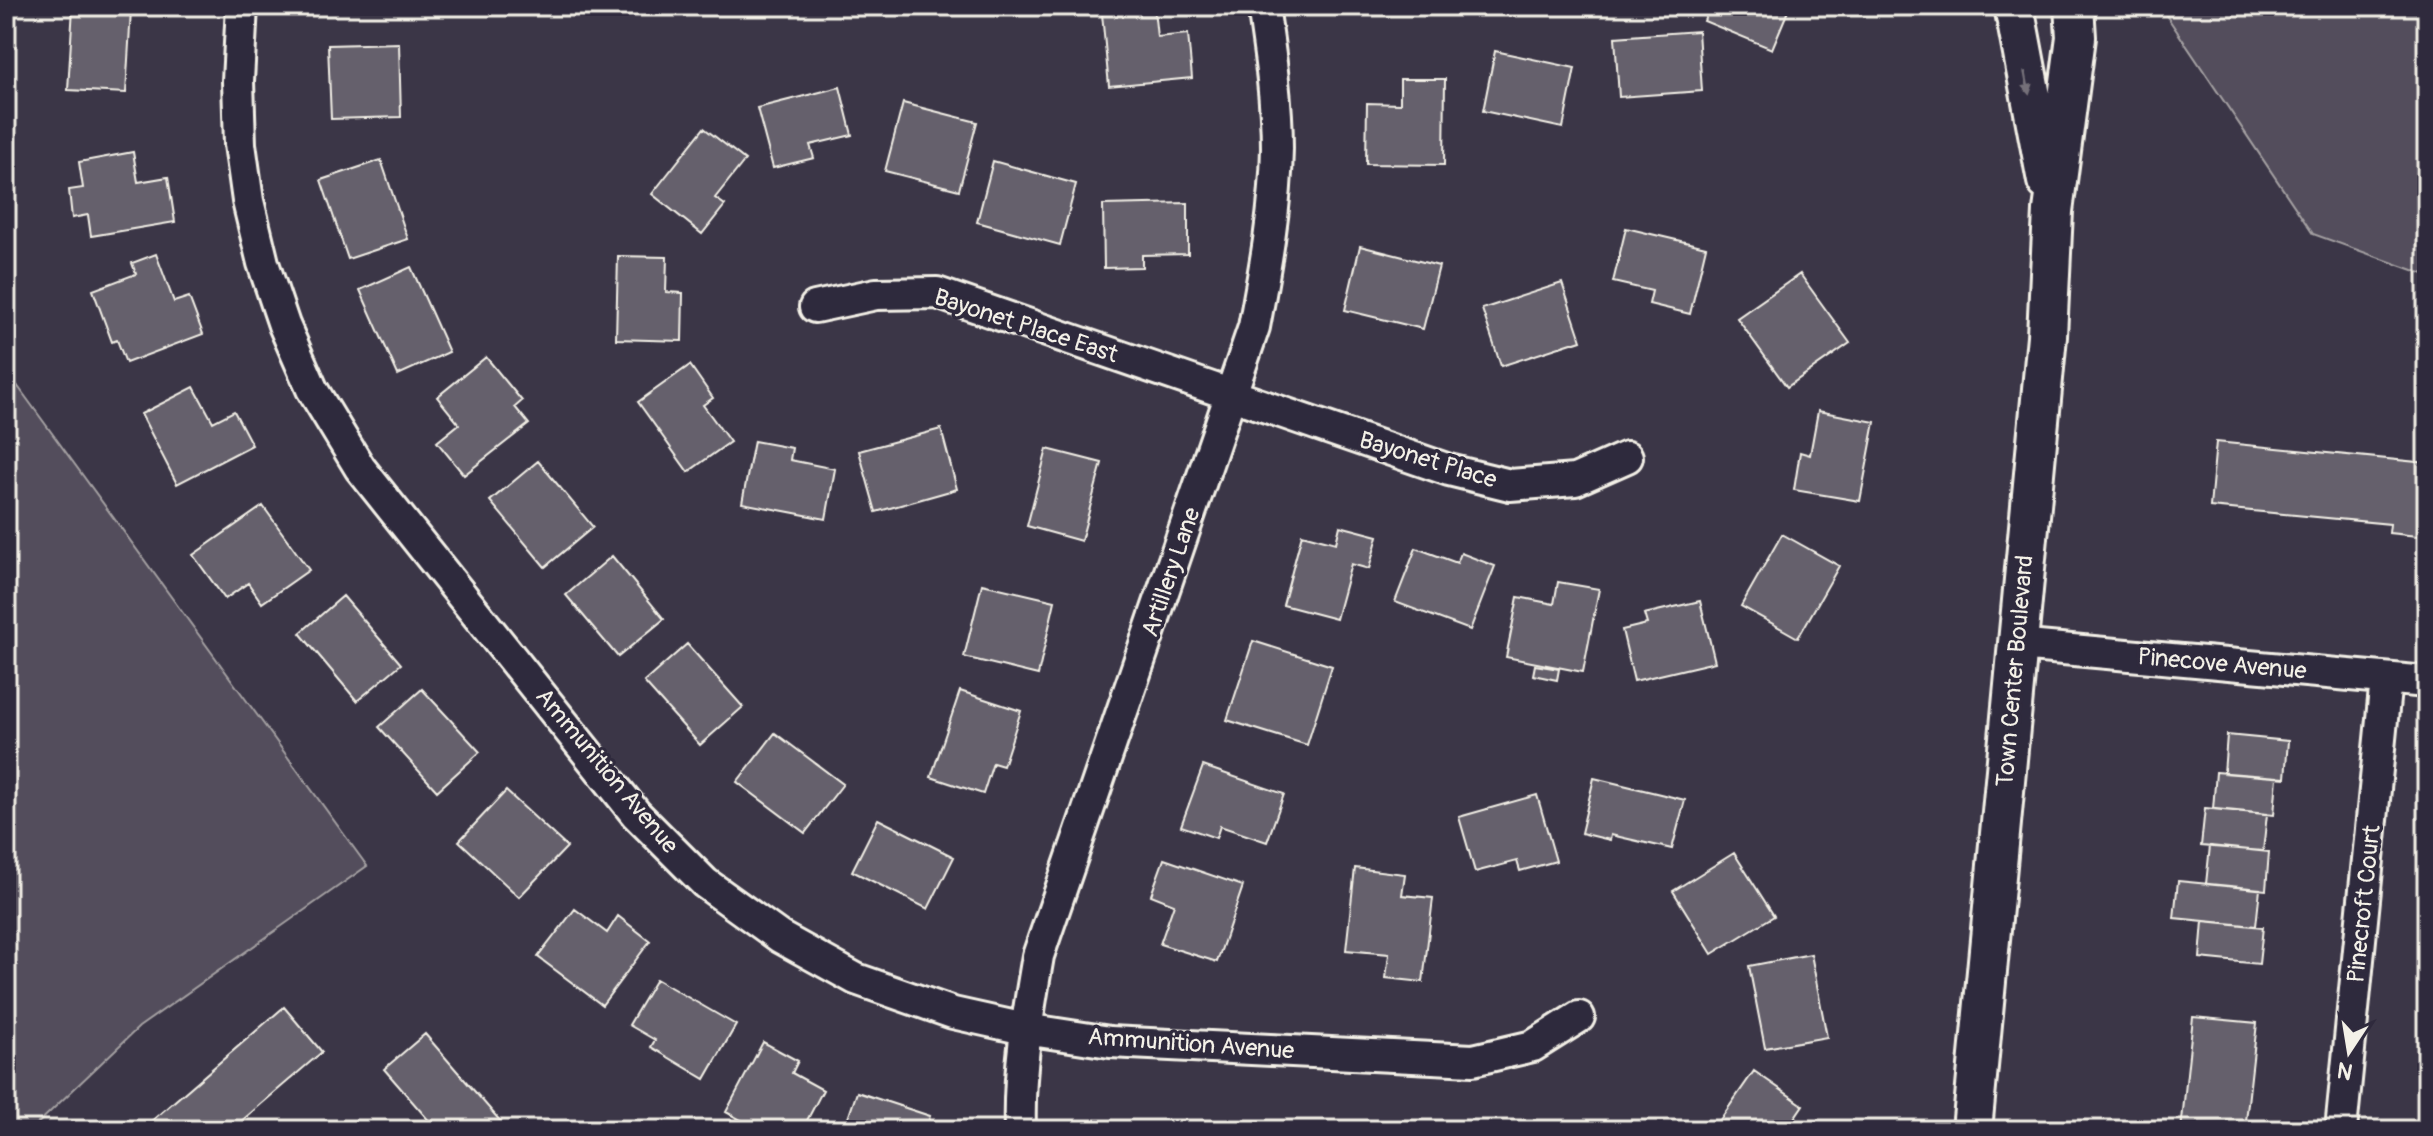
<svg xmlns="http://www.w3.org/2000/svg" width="2433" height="1136" font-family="Pangolin,sans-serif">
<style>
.green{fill:#534e5c;stroke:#a4a0a2;stroke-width:2}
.building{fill:#65616c;stroke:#f4f1e8;stroke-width:2}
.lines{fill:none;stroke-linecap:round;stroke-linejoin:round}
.minor-casing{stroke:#f4f1e8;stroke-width:36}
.tertiary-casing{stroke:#f4f1e8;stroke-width:44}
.minor{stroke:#2f2a3d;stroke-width:30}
.tertiary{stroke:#2f2a3d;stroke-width:38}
.oneway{fill:#747079}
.labels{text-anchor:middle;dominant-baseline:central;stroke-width:7;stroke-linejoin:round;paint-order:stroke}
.street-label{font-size:24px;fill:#f4f1e8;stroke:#2f2a3d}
</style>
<rect width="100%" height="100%" fill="#3b3647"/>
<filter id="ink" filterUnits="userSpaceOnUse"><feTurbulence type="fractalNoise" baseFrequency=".0125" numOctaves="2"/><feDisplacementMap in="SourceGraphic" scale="16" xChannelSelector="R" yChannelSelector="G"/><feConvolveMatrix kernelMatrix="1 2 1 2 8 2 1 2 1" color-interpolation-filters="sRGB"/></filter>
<g filter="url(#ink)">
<path class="green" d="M2160 6H2427V275L2313 234Z
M6 370 367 866 139 1027 31 1130H6Z"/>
<path class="building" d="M1710 6H1790L1772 49 1704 21Z
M73 7 131 10 126 93 68 90Z
M1154 9 1157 37 1188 34 1192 78 1109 86 1102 14Z
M1698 31 1702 91 1619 97 1615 37Z
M399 43 401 117 331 119 328 45Z
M1495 51 1575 68 1563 128 1483 111Z
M1400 79H1445L1444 165 1366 164 1367 103 1400 104Z
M840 87 852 135 810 145 814 158 773 168 757 108Z
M903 103 977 122 959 190 885 171Z
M704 128 745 160 715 198 725 205 702 234 652 194Z
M133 152 138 182 168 177 175 222 91 236 88 215 72 218 69 190 83 188 79 162Z
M381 160 408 239 348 259 321 180Z
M993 161 1076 184 1060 245 977 222Z
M1188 203V254L1142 255V267L1104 268 1103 205Z
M1626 228 1706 247 1690 314 1649 304 1652 291 1613 282Z
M1360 246 1439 266 1423 329 1345 310Z
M156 254 174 302 189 297 203 334 126 363 117 340 112 342 93 290 136 274 132 263Z
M618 256 667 257 666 292 683 293 682 341 616 339Z
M411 267 449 352 398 375 360 290Z
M1800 274 1850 343 1787 387 1737 318Z
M1562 283 1581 340 1501 366 1482 309Z
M486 357 522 401 515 407 529 424 464 475 437 442 459 424 437 397Z
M690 365 713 398 703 405 730 442 688 472 638 402Z
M194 387 213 422 234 411 252 445 177 484 141 414Z
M1818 411 1875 422 1860 501 1794 490 1800 452 1810 455Z
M941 429 957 489 876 512 859 451Z
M754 441 792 448 790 460 835 469 826 519 742 503Z
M2216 442 2427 463V537L2389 533 2390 524 2210 507Z
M1047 449 1102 463 1081 541 1027 526Z
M538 461 593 527 545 567 490 501Z
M263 506 309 570 262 603 248 583 225 599 193 555Z
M1340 526 1378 536 1369 569 1351 564 1336 619 1283 605 1302 534 1336 543Z
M1782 534 1839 566 1798 638 1741 606Z
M1416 548 1457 563 1461 553 1495 566 1470 630 1395 602Z
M612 556 664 619 618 657 566 595Z
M1558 582 1599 589 1583 672 1506 657 1518 597 1554 604Z
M982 584 1055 601 1038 675 964 657Z
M343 596 401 664 357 701 300 633Z
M1700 601 1715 662 1634 681 1622 630 1647 624 1644 614Z
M1253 641 1332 666 1307 745 1227 720Z
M687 644 743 707 700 745 644 682Z
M1535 665 1559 669 1557 680 1533 675Z
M422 689 480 752 437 791 379 727Z
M960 691 1021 711 1003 766 993 763 983 794 931 777Z
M775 733 843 784 805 833 737 782Z
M2227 735 2288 741 2285 778 2224 773Z
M1203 766 1284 794 1267 842 1220 826 1216 838 1181 826Z
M2216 772 2277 777 2274 815 2213 809Z
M1594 778 1685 800 1672 849 1611 835 1610 840 1581 833Z
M506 791 567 847 519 897 459 841Z
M1537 795 1556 861 1520 871 1517 861 1475 872 1459 817Z
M2205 808 2267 814 2263 851 2201 846Z
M878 819 954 857 928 909 852 871Z
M2210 846 2269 852 2266 890 2206 884Z
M1734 853 1774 916 1712 954 1673 891Z
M1164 859 1243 886 1217 962 1160 944 1174 904 1151 895Z
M1355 868 1405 874 1402 895 1433 898 1423 982 1386 978 1389 954 1346 950Z
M2178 881 2260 889 2256 926 2174 918Z
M575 909 607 933 618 916 650 941 602 1005 538 957Z
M2203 921 2263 927 2259 964 2200 958Z
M1811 954 1827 1037 1765 1048 1749 966Z
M656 979 736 1025 705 1079 651 1047 655 1040 629 1025Z
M284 1007 322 1052 231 1130H141Z
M2193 1017 2257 1023 2245 1130H2181Z
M425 1034 508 1130H437L384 1069Z
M763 1042 798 1061 792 1073 823 1090 802 1130H759L726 1112Z
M1754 1071 1803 1105 1786 1130H1713Z
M857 1092 930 1116 926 1130H844Z"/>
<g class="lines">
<g class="minor-casing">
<path id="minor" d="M242 6 238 81 240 144 248 201 263 263 284 325 312 389 360 468 636 814 705 883 780 937 856 979 953 1013 1025 1029 1110 1042 1473 1060 1533 1046 1579 1017
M815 307 876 294 937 293 1449 470 1510 485 1575 480 1627 457
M2017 645 2427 682
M1020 1130C1018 1071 1028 1014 1038 956L1254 327C1265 268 1276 209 1277 148 1277 101 1270 53 1263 6
M2341 1130 2386 679"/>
</g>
<g class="tertiary-casing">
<path id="tertiary" d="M2014 6 2047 181
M1972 1130 2047 336 2053 211 2076 37 2074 6"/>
</g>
<use href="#minor" class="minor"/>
<use href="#tertiary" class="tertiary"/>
</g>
<defs><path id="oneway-solid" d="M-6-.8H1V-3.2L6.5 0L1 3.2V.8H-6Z" transform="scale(2)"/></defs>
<use class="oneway" href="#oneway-solid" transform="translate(2027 83) rotate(79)"/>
</g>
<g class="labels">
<g class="street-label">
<text transform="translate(1026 326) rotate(18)">Bayonet Place East</text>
<text transform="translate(1428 460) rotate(17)">Bayonet Place</text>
<text transform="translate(1171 572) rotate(-71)">Artillery Lane</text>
<text transform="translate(2222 664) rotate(5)">Pinecove Avenue</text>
<text transform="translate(2015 671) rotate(-85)">Town Center Boulevard</text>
<text transform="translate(607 771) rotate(50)">Ammunition Avenue</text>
<text transform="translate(2364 904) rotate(-84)">Pinecroft Court</text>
<text transform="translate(1191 1044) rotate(4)">Ammunition Avenue</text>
</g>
</g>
<rect width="2433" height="1136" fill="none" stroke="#2f2a3d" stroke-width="32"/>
<rect x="16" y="16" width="2401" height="1104" fill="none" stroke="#f4f1e8" stroke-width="3" filter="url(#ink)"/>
<g transform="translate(2349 1052) rotate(192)" stroke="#2f2a3d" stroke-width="6" paint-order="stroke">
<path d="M0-6L14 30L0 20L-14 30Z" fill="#f4f1e8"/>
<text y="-12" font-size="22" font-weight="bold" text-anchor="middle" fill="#f4f1e8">N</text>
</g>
</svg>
